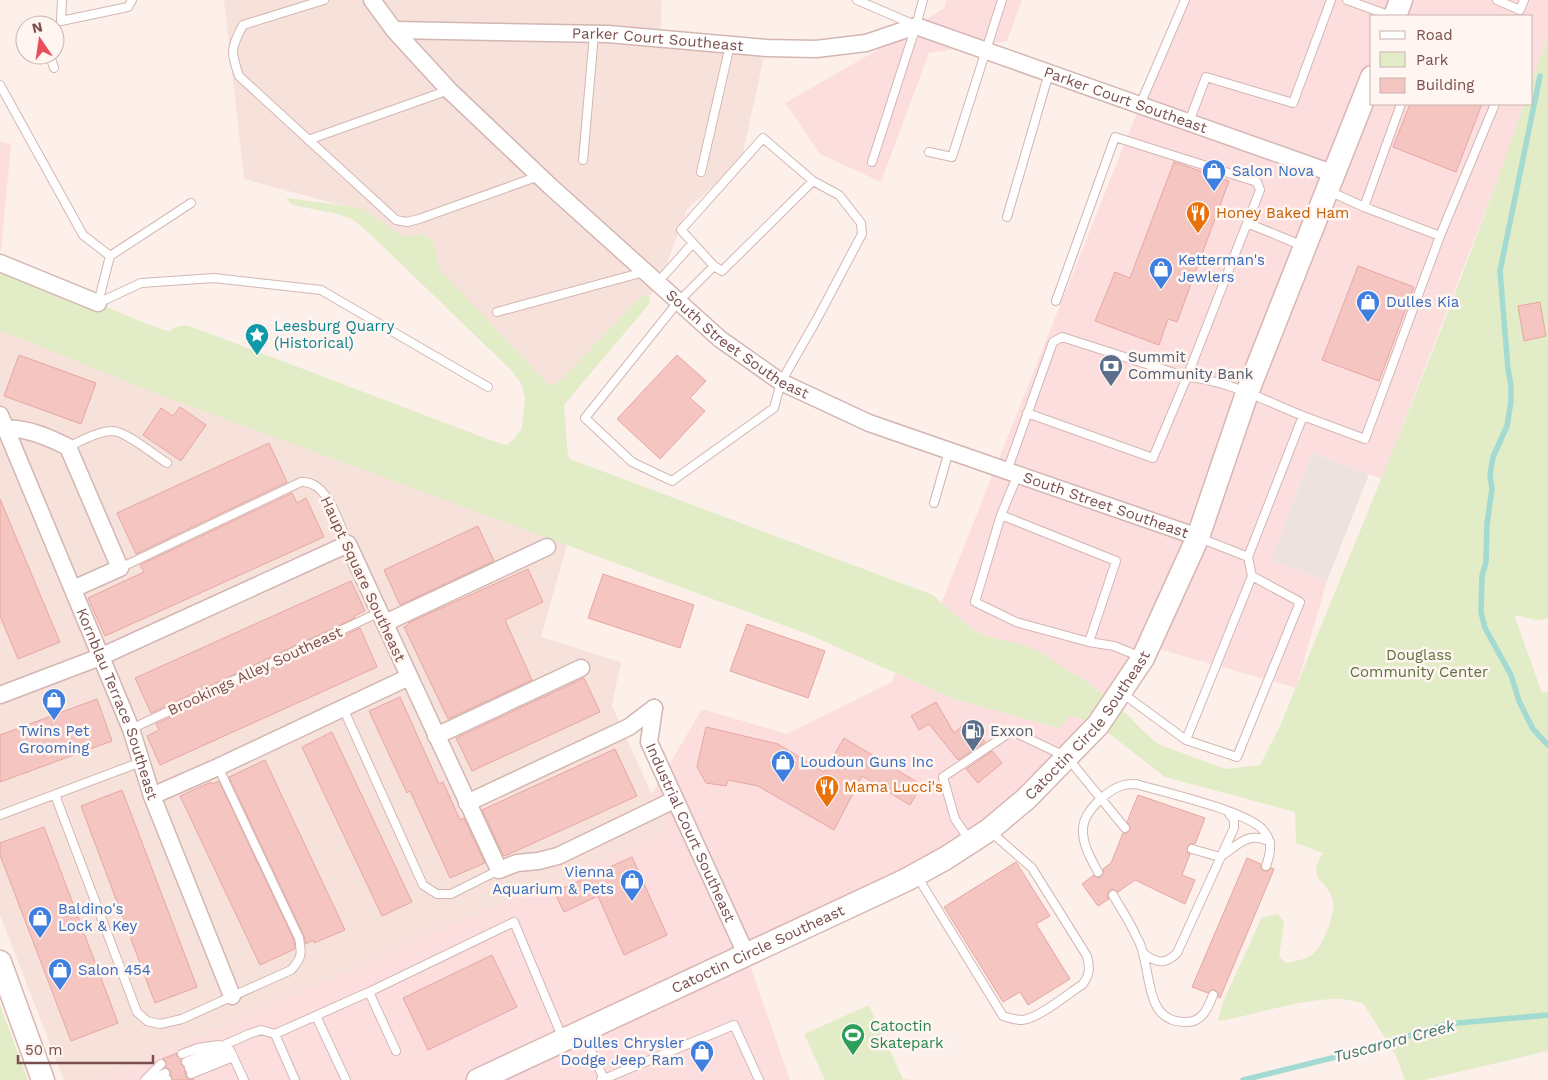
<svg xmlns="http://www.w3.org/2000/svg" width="1548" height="1080" font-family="'Work Sans',sans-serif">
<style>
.residential{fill:#f7e2db}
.commercial{fill:#fddede}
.industrial{fill:#ede2e0}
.green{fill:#e2ecc7}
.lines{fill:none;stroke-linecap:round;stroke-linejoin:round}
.stream{stroke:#a3dad2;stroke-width:5.5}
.building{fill:#f4c5c1;stroke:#e7a6a1}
.lane-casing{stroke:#d3b6b1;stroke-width:10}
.street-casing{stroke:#d3b6b1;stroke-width:19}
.secondary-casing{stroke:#d8b6b1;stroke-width:25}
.lane{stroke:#fff;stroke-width:8}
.street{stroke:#fff;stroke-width:16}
.secondary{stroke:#fff;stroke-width:22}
.labels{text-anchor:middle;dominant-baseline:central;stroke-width:5;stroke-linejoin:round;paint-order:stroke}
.street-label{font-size:15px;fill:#7a4e4c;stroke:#fff5f1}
.shop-label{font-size:15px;fill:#366cbe;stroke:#fff5f1;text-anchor:start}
.food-label{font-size:15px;fill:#c56008;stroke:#fff5f1;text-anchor:start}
.culture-label{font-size:15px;fill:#0d838f;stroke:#fff5f1;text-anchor:start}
.service-label{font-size:15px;fill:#4e5e75;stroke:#fff5f1;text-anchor:start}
.park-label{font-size:15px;fill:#5e733d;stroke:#fff5f1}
.leisure-label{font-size:15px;fill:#27864d;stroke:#fff5f1;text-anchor:start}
.water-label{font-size:16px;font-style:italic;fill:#3b776f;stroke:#fff5f1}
</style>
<rect width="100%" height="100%" fill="#fdf0ea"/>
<path class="residential" d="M224 0H662L660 39 766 48 741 162 687 209 659 285 557 405 363 211 244 179Z
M0 327 567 545 541 637 621 662 612 706 668 830 101 1080H64L0 915Z"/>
<path class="commercial" d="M946 0H1022L1007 41 929 53 881 182 820 154 785 103 893 41 944 8Z
M1188 0H1548V35L1532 82V16H1372V104H1524L1508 152 1382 479 1312 453 1271 560 1327 581 1296 688 1148 646 1115 702 1078 676 974 630 941 604 1136 115Z
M0 141 11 145 1 251 0 250Z
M895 673 955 699 1058 728 1070 716 1098 725 989 830 746 954 790 1080H101L668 830 652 794 702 709 787 734 892 682Z"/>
<path class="industrial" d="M1312 453 1369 474 1327 581 1271 560Z"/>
<path class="green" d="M1548 35V619L1537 620 1514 615 1542 693 1548 691V1051L1424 1080H1405L1396 1056 1363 1003C1355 1002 1347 999 1340 999 1299 998 1259 1015 1218 1021L1223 1002 1262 917 1278 914 1284 923 1279 957 1287 963C1294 961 1304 960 1310 956 1322 949 1338 911 1332 897 1325 878 1306 880 1323 853L1296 843 1295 812 1165 777 1098 725 1071 716 1058 728 954 699 810 635 142 388 0 330V263L150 325 170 332 173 328 185 325 203 331 490 440 507 445 514 439 522 428 525 398 521 383 510 369 369 233 352 219 338 214 292 205 286 198 362 208 402 237 424 234 433 241 440 270 548 384 555 385 560 381 642 295 650 297 649 304 564 405 568 456 570 459 933 595 972 629 986 636 1023 645 1043 653 1068 671 1078 676 1115 702 1141 729 1158 744 1225 769 1260 765 1280 726C1364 520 1452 314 1524 104H1532V82Z
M0 1005 28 1080H0Z
M869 1005 903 1079 911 1080H825L804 1034Z"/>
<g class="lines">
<path class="stream" d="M1540 76 1500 271 1508 369 1511 386V401L1507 426 1493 457 1490 475 1492 489 1487 524 1486 562 1482 576 1481 612 1485 628 1511 675 1519 701 1533 729 1548 745
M1243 1080 1364 1050 1446 1024 1548 1015"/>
</g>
<path class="building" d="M1410 104H1482L1456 172 1393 147Z
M1174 162 1229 181 1177 322 1168 319 1159 345 1095 321 1115 272 1130 278Z
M1358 266 1414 287 1379 381 1322 360Z
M1540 302 1546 336 1524 341 1518 306Z
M19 355 96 383 81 424 4 396Z
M677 355 706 381 690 398 705 411 660 459 617 419Z
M180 407 206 425 181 461 143 435 161 408 173 416Z
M269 443 287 482 136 554 117 513Z
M292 493 297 503 306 498 324 537 105 636 88 598 144 572 140 565Z
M0 499 60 642 18 659 0 616Z
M478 526 494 561 400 605 384 570Z
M528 569 543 602 505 620 532 680 448 719 404 627 409 624 408 623Z
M603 574 694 605 680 648 588 618Z
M351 581 365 611 354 616 355 618 151 713 135 678Z
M747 624 825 651 808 698 730 671Z
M360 628 377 667 160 765 147 736 159 730 156 724Z
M584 678 600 712 472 771 456 738Z
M400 697 439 784 443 782 460 820 464 818 485 863 450 878 410 791 407 793 369 711Z
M97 699 112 741 0 782V735Z
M936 702 954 733 968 721 985 742 958 760 929 724 919 730 911 716Z
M706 727 778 744 824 772 844 738 922 785 910 805 862 776 834 830 758 786 728 780 726 786 706 783 697 767Z
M332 732 412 902 382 916 302 747Z
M615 749 637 796 505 856 503 855 482 810Z
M992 751 1002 763 978 783 966 769Z
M265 760 345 930 314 943 313 940 306 944 304 936 229 777Z
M219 781 294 940 295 949 260 965 180 796 211 782 212 784Z
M122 790 197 987 155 1003 81 806Z
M1138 795 1205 818 1195 844H1190L1187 848 1188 853 1190 854 1182 875 1195 880 1185 904 1135 880 1118 892 1113 889 1110 890 1107 895 1109 899 1098 906 1082 884 1094 875 1097 878 1101 877 1104 873 1103 869 1111 863 1123 833H1126L1130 830V827L1127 822Z
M44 827 118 1023 71 1041 0 855V843Z
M632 857 667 935 624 955 598 896 564 912 554 892Z
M1247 858 1261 864V868L1264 871H1268L1271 868 1274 869 1220 998 1218 997V994L1215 990H1212L1208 993 1192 987Z
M1016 862 1050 916 1036 924 1070 979 1028 1005 1020 992 1003 1002 944 907Z
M492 955 517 1007 428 1050 403 998Z
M177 1053V1056L181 1059V1064L184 1067 186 1077 194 1080H172L170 1070 165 1067 166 1062 162 1059Z"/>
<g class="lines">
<g class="lane-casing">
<path id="lane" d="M62 0 61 21 128 7 132 0
M324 0 243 25C230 49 231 52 239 76L396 220 407 222 419 219 539 176
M857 0 915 25
M1347 0 1391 16
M1497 0 1520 10 1524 0
M50 55 54 68
M0 85 83 235 110 256
M1140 105 1185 0
M1189 122 1206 77 1293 103 1331 0
M308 140 449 90
M929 152 952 157 1002 0
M583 160 594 34
M872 162 916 26 923 0
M701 172 730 45
M1329 191 1364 207 1401 104
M191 203 110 256 98 303 141 283 214 278 321 290 488 387
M1364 207 1440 236
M1007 217 1049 73
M1247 223 1303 246
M714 266 678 302 585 418 632 462 672 481 774 408 781 382 817 319 862 234 861 223 839 195 813 181 763 138 681 230 714 266 722 271 813 181
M657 283 693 243
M497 312 644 272
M1027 413 1153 458 1187 377 1260 190 1257 182 1115 137 1056 301
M68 447C81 441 98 431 113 431 127 432 154 455 167 463
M1007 471 1053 342 1062 337 1187 377C1227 380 1266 401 1303 416
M1018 474 1001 515 1116 561 1089 642 1114 646 1141 657
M934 503 949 451
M1001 515 975 602 1016 622 1089 642
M1248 557 1303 416 1365 439 1440 236 1495 104
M120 568 301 482C328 480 339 524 348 544
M1122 693 1186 740 1237 757 1300 602 1252 576 1248 557 1200 538
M343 708 423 885 437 894H451L499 870
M131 729 380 612
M1186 740 1252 576
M55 795 137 1012 147 1021 160 1024 182 1019 291 970C302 958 302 954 299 938L218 767
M0 815 141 762
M970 841 955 819 943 777 1012 731 1067 757 1125 828
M1192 849 1220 857C1237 846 1248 830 1270 842
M1098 872C1091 859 1082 844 1083 828 1084 811 1108 789 1124 785 1128 784 1132 784 1136 784 1163 792 1247 811 1263 830 1273 841 1271 852 1266 866
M917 876 1003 1016C1009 1018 1015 1020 1022 1020 1038 1019 1069 993 1083 984 1090 974 1090 968 1087 956L1032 868 991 832
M1113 895C1121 909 1130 922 1136 936 1139 941 1142 948 1143 954 1151 979 1147 1022 1185 1022 1202 1023 1208 1008 1213 995
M1144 954C1157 963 1165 965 1177 953L1234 828V820L1227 811
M369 992 396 1051
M316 1016 346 1080
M275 1034 369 992 514 922 563 1039
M583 1034 604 1079 601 1080
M231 1052 244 1080
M182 1054 198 1048 218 1045
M186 1062 249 1034 261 1030 275 1034 295 1080
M189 1068 230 1050
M191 1074 233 1057
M604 1079 734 1025 759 1080
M145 1080 161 1064
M152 1080 165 1073
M164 1080 167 1079"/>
</g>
<g class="street-casing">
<g id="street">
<path id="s1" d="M372 0 394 30 449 90 550 186 720 339 781 382 869 423 1198 537"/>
<path id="s2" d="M394 30 608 34 766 48 816 49 866 43 916 26 1335 174"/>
<path d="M0 263 98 303"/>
<path id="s3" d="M0 415 131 729 152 796 232 996"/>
<path d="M6 429C26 427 50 438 68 447L120 568 73 589"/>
<path d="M385 623 547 547"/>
<path d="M0 695 100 657 348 544 499 870 517 863 538 861 558 856 674 800"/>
<path id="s4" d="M654 708 649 742 746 954"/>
<path d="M436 736 581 668"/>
<path d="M152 796 218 767 409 677"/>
<path d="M467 803 629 727 654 708"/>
</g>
</g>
<g class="secondary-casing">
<g id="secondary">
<path d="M1395 16 1401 0"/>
<path d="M0 962 43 1080"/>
<path id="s5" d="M478 1080 906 880 946 858 989 830 1027 798 1098 725 1143 658 1198 537 1247 393 1372 77"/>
</g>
</g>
<use href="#lane" class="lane"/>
<use href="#street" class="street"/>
<use href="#secondary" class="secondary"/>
</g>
<defs>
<g id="shop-pin" transform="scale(1.25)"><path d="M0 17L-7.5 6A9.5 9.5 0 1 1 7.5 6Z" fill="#3f7fe0" stroke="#fff5f1"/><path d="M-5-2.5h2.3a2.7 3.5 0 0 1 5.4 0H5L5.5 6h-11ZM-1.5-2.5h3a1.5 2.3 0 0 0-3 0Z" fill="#fff"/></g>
<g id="restaurant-pin" transform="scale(1.25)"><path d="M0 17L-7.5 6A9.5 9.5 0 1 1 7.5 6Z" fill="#e8710a" stroke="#fff5f1"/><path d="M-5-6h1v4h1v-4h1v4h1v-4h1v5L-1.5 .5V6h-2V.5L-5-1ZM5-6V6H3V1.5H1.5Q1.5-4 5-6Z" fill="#fff"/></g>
<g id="sight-pin" transform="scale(1.25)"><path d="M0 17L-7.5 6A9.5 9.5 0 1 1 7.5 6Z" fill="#0f9aa8" stroke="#fff5f1"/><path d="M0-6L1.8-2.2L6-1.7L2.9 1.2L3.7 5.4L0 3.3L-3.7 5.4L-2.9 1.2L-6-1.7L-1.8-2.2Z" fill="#fff"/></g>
<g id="bank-pin" transform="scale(1.25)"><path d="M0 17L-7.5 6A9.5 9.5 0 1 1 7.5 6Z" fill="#5c6f8a" stroke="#fff5f1"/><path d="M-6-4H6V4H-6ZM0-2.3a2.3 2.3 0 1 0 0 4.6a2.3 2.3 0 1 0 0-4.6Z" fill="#fff"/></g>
<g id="fuel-pin" transform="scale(1.25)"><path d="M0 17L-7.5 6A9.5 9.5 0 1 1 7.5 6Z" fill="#5c6f8a" stroke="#fff5f1"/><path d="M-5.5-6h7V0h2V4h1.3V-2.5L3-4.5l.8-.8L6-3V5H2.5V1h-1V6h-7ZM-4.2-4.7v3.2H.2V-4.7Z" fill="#fff"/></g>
<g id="stadium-pin" transform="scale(1.25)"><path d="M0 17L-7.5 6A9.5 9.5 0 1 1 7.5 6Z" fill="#2e9e5b" stroke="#fff5f1"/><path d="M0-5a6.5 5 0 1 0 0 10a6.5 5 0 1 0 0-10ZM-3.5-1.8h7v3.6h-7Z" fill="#fff"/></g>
</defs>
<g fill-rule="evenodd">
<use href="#shop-pin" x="1214" y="171"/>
<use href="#restaurant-pin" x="1198" y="213"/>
<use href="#shop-pin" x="1161" y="269"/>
<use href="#shop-pin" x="1368" y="302"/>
<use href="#sight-pin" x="257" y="335"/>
<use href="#bank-pin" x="1111" y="366"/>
<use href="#shop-pin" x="54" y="700"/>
<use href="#fuel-pin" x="973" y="731"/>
<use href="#shop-pin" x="783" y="762"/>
<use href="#restaurant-pin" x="827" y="787"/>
<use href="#shop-pin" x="632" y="881"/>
<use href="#shop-pin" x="40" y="918"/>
<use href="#shop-pin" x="60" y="970"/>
<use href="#stadium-pin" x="853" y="1035"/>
<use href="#shop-pin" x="702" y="1052"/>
</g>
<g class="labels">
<g class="street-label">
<text stroke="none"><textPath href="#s2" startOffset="264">Parker Court Southeast</textPath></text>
<text stroke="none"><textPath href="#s2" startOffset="748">Parker Court Southeast</textPath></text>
<text stroke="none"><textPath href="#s1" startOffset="504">South Street Southeast</textPath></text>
<text stroke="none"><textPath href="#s1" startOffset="909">South Street Southeast</textPath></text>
<text transform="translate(363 579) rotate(65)">Haupt Square Southeast</text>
<text transform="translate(255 671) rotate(-25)">Brookings Alley Southeast</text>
<text stroke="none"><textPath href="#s3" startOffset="312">Kornblau Terrace Southeast</textPath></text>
<text stroke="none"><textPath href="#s5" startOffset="714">Catoctin Circle Southeast</textPath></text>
<text stroke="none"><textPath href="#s4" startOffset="134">Industrial Court Southeast</textPath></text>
<text stroke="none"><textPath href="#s5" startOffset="309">Catoctin Circle Southeast</textPath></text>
</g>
<g class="shop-label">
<text x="1232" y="171">Salon Nova</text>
<text x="1178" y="260">Ketterman's<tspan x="1178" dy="17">Jewlers</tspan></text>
<text x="1386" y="302">Dulles Kia</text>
<text x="54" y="731" text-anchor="middle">Twins Pet<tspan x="54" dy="17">Grooming</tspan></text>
<text x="800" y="762">Loudoun Guns Inc</text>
<text x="614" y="872" text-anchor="end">Vienna<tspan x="614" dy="17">Aquarium &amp; Pets</tspan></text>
<text x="58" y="909">Baldino's<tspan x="58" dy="17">Lock &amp; Key</tspan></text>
<text x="78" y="970">Salon 454</text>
<text x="684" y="1043" text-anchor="end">Dulles Chrysler<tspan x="684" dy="17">Dodge Jeep Ram</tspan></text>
</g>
<g class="food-label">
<text x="1216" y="213">Honey Baked Ham</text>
<text x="844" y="787">Mama Lucci's</text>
</g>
<g class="culture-label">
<text x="274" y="326">Leesburg Quarry<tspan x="274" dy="17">(Historical)</tspan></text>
</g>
<g class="service-label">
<text x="1128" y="357">Summit<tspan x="1128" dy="17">Community Bank</tspan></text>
<text x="990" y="731">Exxon</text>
</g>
<g class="park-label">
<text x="1419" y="655">Douglass<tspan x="1419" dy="17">Community Center</tspan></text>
</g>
<g class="leisure-label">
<text x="870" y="1026">Catoctin<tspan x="870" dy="17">Skatepark</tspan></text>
</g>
<g class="water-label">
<text transform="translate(1394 1041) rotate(-15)">Tuscarora Creek</text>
</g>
</g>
<rect x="1370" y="15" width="162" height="90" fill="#fff5f1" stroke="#cab2af"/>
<rect x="1380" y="31" width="25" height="8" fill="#ffffff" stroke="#cab2af"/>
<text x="1416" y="40" font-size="15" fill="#7a4e4c">Road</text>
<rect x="1380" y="52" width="25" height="15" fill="#e2ecc7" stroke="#cab2af"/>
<text x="1416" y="65" font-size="15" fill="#7a4e4c">Park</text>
<rect x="1380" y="78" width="25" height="15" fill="#f4c5c1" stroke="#cab2af"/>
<text x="1416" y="90" font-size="15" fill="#7a4e4c">Building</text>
<g transform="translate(40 40) rotate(347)"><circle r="24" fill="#fff5f1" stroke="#cab2af"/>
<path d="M0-4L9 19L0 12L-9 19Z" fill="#e94d5a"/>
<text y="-8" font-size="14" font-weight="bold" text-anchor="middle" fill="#7a4e4c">N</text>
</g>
<path d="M18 1055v8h135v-8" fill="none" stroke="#7a4e4c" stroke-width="2.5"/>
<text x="25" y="1055" font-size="15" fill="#7a4e4c" stroke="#fff5f1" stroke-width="4" paint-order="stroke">50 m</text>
</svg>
